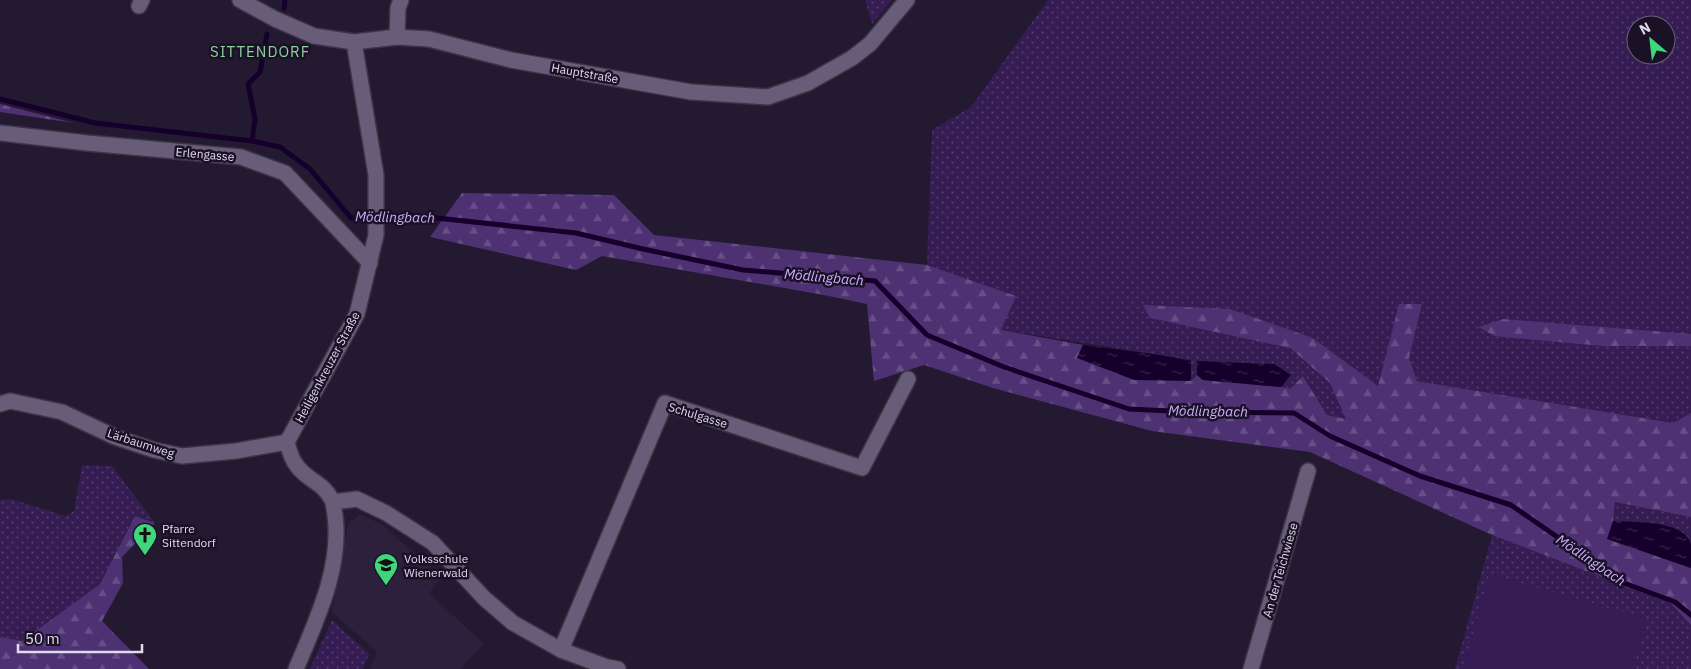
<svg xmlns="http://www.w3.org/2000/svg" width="1691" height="669" font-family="'IBM Plex Sans',sans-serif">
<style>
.built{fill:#2c203d}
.green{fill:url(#green-dots);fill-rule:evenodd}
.forest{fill:url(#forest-firs)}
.pitch{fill:#351c53}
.water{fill:url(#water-ripples)}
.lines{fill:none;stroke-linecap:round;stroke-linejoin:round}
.stream{stroke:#15002c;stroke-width:5}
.street-casing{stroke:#3b3446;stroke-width:18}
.secondary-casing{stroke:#3b3446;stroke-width:18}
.street{stroke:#675d78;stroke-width:15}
.secondary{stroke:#675d78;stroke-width:15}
.labels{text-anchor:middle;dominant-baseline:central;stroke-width:5;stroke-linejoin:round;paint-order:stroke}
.street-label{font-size:12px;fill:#e0daea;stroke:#1a1127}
.poi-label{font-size:12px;fill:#e0daea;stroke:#1a1127;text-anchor:start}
.water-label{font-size:14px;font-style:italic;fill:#cdaffd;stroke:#1a1127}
.quarter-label{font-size:15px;letter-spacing:1px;fill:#8bd19f;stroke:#1a1127}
</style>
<defs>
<pattern id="green-dots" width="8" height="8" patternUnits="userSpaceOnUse" patternTransform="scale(1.25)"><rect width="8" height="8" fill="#351c53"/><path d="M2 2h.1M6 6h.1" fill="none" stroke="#523c6c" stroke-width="1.8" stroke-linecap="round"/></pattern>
<pattern id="forest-firs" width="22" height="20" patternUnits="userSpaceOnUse" patternTransform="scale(1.25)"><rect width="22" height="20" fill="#4e3173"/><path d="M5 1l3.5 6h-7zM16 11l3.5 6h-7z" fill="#674e87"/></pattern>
<pattern id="water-ripples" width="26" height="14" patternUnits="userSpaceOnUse" patternTransform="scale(1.25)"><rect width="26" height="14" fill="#15002c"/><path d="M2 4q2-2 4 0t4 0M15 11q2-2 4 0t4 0" fill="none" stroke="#37254b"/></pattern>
</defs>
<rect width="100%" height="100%" fill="#231a31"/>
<path class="built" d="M360 514 383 525 442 578 429 593 484 644 460 669H370L377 652 332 612 348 524Z"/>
<path class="green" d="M865 0H892L872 24Z
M1048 0H1691V413L1673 423 1417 381 1409 358 1422 304H1399L1378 386 1313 338 1150 318 1289 348 1330 383 1347 419 1327 415 1304 376 1290 389 1281 387 1291 375 1197 362V375L1191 381V360L1001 330 1015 296 927 265 932 130 971 107ZM1636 25H1666V55H1636Z
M82 465 112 466 155 523 135 516 100 584 22 641 0 637V500L12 499 65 516 74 511Z
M1615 502 1691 517V543L1685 535 1613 521Z
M1492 535 1670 603 1691 625V669H1455Z
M332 620 369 654 363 669H310Z"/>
<path class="forest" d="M0 104 74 123 0 112Z
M462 193 614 195 654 235 927 265 1016 296 1001 330 1083 345 1077 358 1191 381 1197 375 1203 380 1281 387 1290 389 1303 376 1327 415 1346 419 1330 383 1290 348 1150 318 1143 305 1230 309 1313 338 1378 386 1399 304H1422L1409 358 1417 381 1673 423 1691 413V517L1615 502 1613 521 1608 539 1691 568V625L1670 603 1492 535 1310 452 1152 431 993 388 924 365 874 381 867 304 824 295 602 256 576 270 430 237Z
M1503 319 1691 334V346H1603L1494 336 1479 327Z
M135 516 155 523 122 557 123 583 102 621 149 669H0V637L22 641 100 584Z"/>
<path class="pitch" d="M1490 574 1647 619 1633 669H1463Z"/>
<path class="water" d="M1083 345 1160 355 1191 361V381L1134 380 1077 358Z
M1197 361 1274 364 1291 375 1281 387 1203 380 1197 375Z
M1613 521C1632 522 1687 520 1691 545 1691 552 1691 561 1691 568L1607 539Z"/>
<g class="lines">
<path class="stream" d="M284 8 285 0
M0 99 95 123 252 141 280 147 310 169 351 218 409 215 576 233 643 249 743 270 875 281 927 335 1004 367 1129 409 1191 412 1294 413 1330 436 1420 476 1511 505 1624 583 1675 602 1691 615
M252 141 255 119 248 84 260 72 267 34"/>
<g class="street-casing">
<path id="street" d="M139 6 142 0
M397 37 398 8 401 0
M0 133 87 143 241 157 285 173 370 263
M0 404 10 401 62 412 115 437 154 450 182 456 236 451 287 442
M561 650 665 403 862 468 908 379
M1251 669 1308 471"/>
</g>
<g class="secondary-casing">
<path id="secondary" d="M240 0 275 19 314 36 354 42 397 37 429 39 511 60 691 92 768 97 808 83 852 58 870 44 907 0
M333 502 357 499 386 513 433 543 484 598 513 623 561 650 607 667 618 669
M296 669C316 621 342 568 335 515 334 510 334 505 332 500 323 482 308 481 297 466 291 459 289 450 287 442L357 314 376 235V175L354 42"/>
</g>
<use href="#street" class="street"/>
<use href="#secondary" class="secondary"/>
</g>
<defs>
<g id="church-pin" transform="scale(1.25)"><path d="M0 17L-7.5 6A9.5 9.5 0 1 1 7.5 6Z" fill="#40d77c" stroke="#1a1127"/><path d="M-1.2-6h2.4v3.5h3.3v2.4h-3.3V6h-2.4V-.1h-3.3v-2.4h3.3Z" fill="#111"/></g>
<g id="school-pin" transform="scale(1.25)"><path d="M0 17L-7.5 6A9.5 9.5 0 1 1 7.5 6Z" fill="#40d77c" stroke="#1a1127"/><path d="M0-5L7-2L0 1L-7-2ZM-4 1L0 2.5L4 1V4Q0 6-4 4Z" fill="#111"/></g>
</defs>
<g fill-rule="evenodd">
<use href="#church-pin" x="145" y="535"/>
<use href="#school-pin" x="386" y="565"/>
</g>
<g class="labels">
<g class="street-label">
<text transform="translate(585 73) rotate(10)">Hauptstraße</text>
<text transform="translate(205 154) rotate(5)">Erlengasse</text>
<text transform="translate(327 367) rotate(-62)">Heiligenkreuzer Straße</text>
<text transform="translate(698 415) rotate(17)">Schulgasse</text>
<text transform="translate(141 443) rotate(18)">Lärbaumweg</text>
<text transform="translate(1280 570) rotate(-74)">An der Teichwiese</text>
</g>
<g class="poi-label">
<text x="162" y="528">Pfarre<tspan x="162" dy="14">Sittendorf</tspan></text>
<text x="404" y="558">Volksschule<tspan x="404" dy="14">Wienerwald</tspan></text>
</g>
<g class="water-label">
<text transform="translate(395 217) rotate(1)">Mödlingbach</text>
<text transform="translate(824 277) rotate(5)">Mödlingbach</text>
<text transform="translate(1208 411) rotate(1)">Mödlingbach</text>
<text transform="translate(1591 560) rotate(34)">Mödlingbach</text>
</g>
<g class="quarter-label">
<text x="260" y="51">SITTENDORF</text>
</g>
</g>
<g transform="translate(1651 40) rotate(332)"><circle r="24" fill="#1a1127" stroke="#696175"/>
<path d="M0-4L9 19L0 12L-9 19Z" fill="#40d77c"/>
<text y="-8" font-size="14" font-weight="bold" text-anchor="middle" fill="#e0daea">N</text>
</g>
<path d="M18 644v8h124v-8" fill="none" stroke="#e0daea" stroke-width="2.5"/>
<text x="25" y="644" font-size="15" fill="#e0daea" stroke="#1a1127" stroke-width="4" paint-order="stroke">50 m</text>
</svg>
